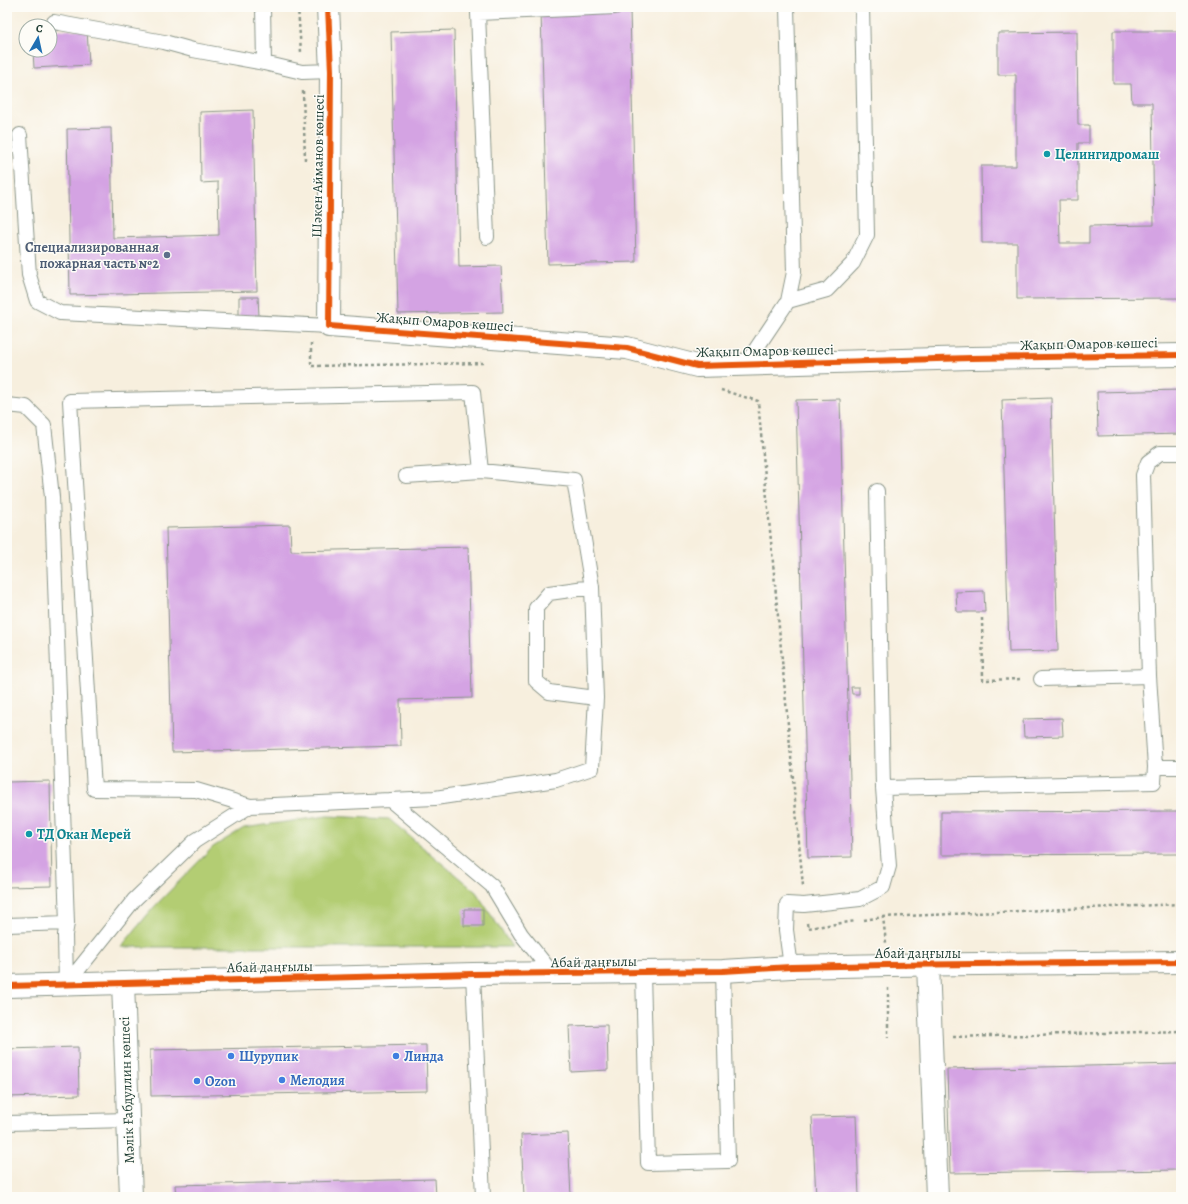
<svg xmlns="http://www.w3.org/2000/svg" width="1188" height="1204" font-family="Alegreya,serif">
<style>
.green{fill:#b3cd73;stroke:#698554}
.building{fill:#d4a3e3}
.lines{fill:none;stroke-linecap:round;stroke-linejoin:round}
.service-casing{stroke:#8b9689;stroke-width:16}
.minor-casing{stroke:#8b9689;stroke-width:24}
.tertiary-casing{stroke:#8b9689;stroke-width:24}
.path{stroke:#8b9689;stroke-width:2.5;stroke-dasharray:3 3;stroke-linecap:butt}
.service{stroke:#fff;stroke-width:14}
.minor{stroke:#fff;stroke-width:22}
.tertiary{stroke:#fff;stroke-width:22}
.cycleway-casing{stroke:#fdfcf7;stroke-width:8}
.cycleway{stroke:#e8590c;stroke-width:6}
.culture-dot{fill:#0f9aa8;stroke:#fdfcf7;stroke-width:1.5}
.service-dot{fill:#5c6f8a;stroke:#fdfcf7;stroke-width:1.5}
.shop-dot{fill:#3f7fe0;stroke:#fdfcf7;stroke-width:1.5}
.labels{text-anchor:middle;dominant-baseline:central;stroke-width:3;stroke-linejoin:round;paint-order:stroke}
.culture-label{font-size:14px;font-weight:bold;fill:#0d838f;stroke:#fdfcf7;text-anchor:start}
.street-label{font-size:14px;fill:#1f3d34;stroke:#fdfcf7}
.service-label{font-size:14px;font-weight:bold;fill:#4e5e75;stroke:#fdfcf7;text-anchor:end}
.shop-label{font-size:14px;font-weight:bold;fill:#366cbe;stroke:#fdfcf7;text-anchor:start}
</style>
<rect width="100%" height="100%" fill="#fdfcf7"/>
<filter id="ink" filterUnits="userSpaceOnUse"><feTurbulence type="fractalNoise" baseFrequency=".025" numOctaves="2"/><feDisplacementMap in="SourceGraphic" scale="8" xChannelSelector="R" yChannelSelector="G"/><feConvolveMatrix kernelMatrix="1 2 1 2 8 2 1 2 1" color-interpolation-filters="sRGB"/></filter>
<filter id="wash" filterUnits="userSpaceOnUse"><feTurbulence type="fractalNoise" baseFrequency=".012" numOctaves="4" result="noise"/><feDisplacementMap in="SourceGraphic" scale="16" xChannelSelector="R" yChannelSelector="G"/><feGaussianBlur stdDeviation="0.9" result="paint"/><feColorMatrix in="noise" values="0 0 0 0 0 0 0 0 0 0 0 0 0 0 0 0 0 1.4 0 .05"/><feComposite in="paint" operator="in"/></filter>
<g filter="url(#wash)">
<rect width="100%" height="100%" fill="#f7efde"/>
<path class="green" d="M327 816 389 819 476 892 512 947H121L153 908 213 847 244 828Z"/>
<g id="blocks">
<path class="building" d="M630 9 636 262 548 264 541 12Z
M87 29 89 65 34 68 33 50H50V31Z
M454 30 459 267 501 266 503 312 398 314 391 32Z
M1113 31H1181V298L1017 299V243H982L981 166H1016V75H998V33L1077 32 1078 125H1089V143H1078V200H1059L1060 243H1089V226L1154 225 1152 103H1132L1131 84H1113Z
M253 110 257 291 70 295 67 129 111 128 113 238 219 235 218 182 201 183 200 112Z
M239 297H258L259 316H239Z
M1181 390V434L1098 436 1097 392Z
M1051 398 1058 651 1009 652 1002 400Z
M840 399 852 857 808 858 796 400Z
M290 525 291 551 468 547 472 698 400 700 401 746 172 752 166 528Z
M984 591 985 612H957L956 592Z
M851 687H859V694H852Z
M1062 718 1063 736 1024 737 1023 719Z
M50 781 52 886 7 887V782Z
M1181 811V854L941 855V812Z
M464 909H483V926H464Z
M607 1025 608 1070 571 1072 569 1026Z
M426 1045 427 1091 151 1096 150 1050Z
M78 1047 79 1095 7 1097V1049Z
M1181 1064V1170L950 1173 947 1069Z
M856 1116 859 1197H816L812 1117Z
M568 1133 571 1197H524L521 1135Z
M435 1179 436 1197H176L175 1185Z"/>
</g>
</g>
<g filter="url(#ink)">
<use href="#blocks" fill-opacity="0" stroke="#8b9689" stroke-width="1"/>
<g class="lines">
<g class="service-casing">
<path id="service" d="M263 7 264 63
M54 22 164 42 193 50 264 63 302 72 331 71
M20 135 29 275 37 301 60 313 329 326
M487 237 478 13 615 7
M788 301 827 290 853 263 867 235 862 7
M746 364 788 301 794 272 787 7
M7 405 26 407 44 425 52 497 67 923
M406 476 481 471
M877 491 883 788
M592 587 549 593 536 608V681L549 692 596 698
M1041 679 1149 676
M1155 767H1181
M250 806 196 790 94 789 70 401 473 392 481 471 574 480 592 587 596 698 592 768 556 780 435 798 390 800
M7 925 67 923 65 935 66 985
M791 967 786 930 787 904 804 905 860 899 883 887 889 866 883 788 1154 782 1155 767 1149 676 1143 475 1148 462 1160 453H1181
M643 973 648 1163 728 1161 723 971
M473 974 483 1197
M66 985 134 900 195 841 250 806 390 800 492 886 521 934 553 974
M7 1123 128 1120"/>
</g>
<g class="minor-casing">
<path id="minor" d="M328 7 331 71 329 326 627 348 697 366 971 358 1181 355
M928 964 937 1197
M123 983 131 1197"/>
</g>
<g class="tertiary-casing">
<path id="tertiary" d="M7 986 473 974 723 971 791 967 888 965 1181 962"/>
</g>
<path class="path" d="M298 7 301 52
M303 91 305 160
M311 343V366L486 363
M721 390 758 401 803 886
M982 618 983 680 1023 679
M883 917 1181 904
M864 920 883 917 886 943
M807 923 808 928 856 921
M888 988V1037
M953 1037 1181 1031"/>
<use href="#service" class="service"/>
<use href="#minor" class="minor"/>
<use href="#tertiary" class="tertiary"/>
<g class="cycleway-casing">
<path id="cycleway" d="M328 7 331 71 329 326 627 348 697 366 971 358 1181 355
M7 986 473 974 723 971 791 967 888 965 1181 962"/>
</g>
<use href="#cycleway" class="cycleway"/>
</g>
</g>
<g class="culture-dot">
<circle cx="1047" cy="154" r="4"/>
<circle cx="29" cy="834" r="4"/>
</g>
<circle class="service-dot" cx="167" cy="255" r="4"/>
<g class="shop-dot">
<circle cx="231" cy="1056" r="4"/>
<circle cx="396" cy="1056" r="4"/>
<circle cx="282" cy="1080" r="4"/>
<circle cx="197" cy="1081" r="4"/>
</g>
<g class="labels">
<g class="culture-label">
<text x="1055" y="154">Целингидромаш</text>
<text x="37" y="834">ТД Окан Мерей</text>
</g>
<g class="street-label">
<text transform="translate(318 166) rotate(-89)">Шәкен Айманов көшесі</text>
<text transform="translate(445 322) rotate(4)">Жақып Омаров көшесі</text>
<text transform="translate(1089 344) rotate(-1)">Жақып Омаров көшесі</text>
<text transform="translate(765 351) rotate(-1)">Жақып Омаров көшесі</text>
<text x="918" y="953">Абай даңғылы</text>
<text transform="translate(594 962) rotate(-1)">Абай даңғылы</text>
<text transform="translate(270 967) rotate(-1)">Абай даңғылы</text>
<text transform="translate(127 1090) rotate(-92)">Мәлік Ғабдуллин көшесі</text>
</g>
<g class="service-label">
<text x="159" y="247">Специализированная<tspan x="159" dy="16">пожарная часть №2</tspan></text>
</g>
<g class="shop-label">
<text x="239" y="1056">Шурупик</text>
<text x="404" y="1056">Линда</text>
<text x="290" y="1080">Мелодия</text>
<text x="205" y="1081">Ozon</text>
</g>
</g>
<rect width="1188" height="1204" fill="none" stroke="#fdfcf7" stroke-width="24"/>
<g transform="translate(38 38) rotate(9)"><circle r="19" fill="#fdfcf7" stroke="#a4b0a9"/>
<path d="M0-3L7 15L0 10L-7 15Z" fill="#1f6fb2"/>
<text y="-6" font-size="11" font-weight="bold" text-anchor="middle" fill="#1f3d34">С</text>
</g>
</svg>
